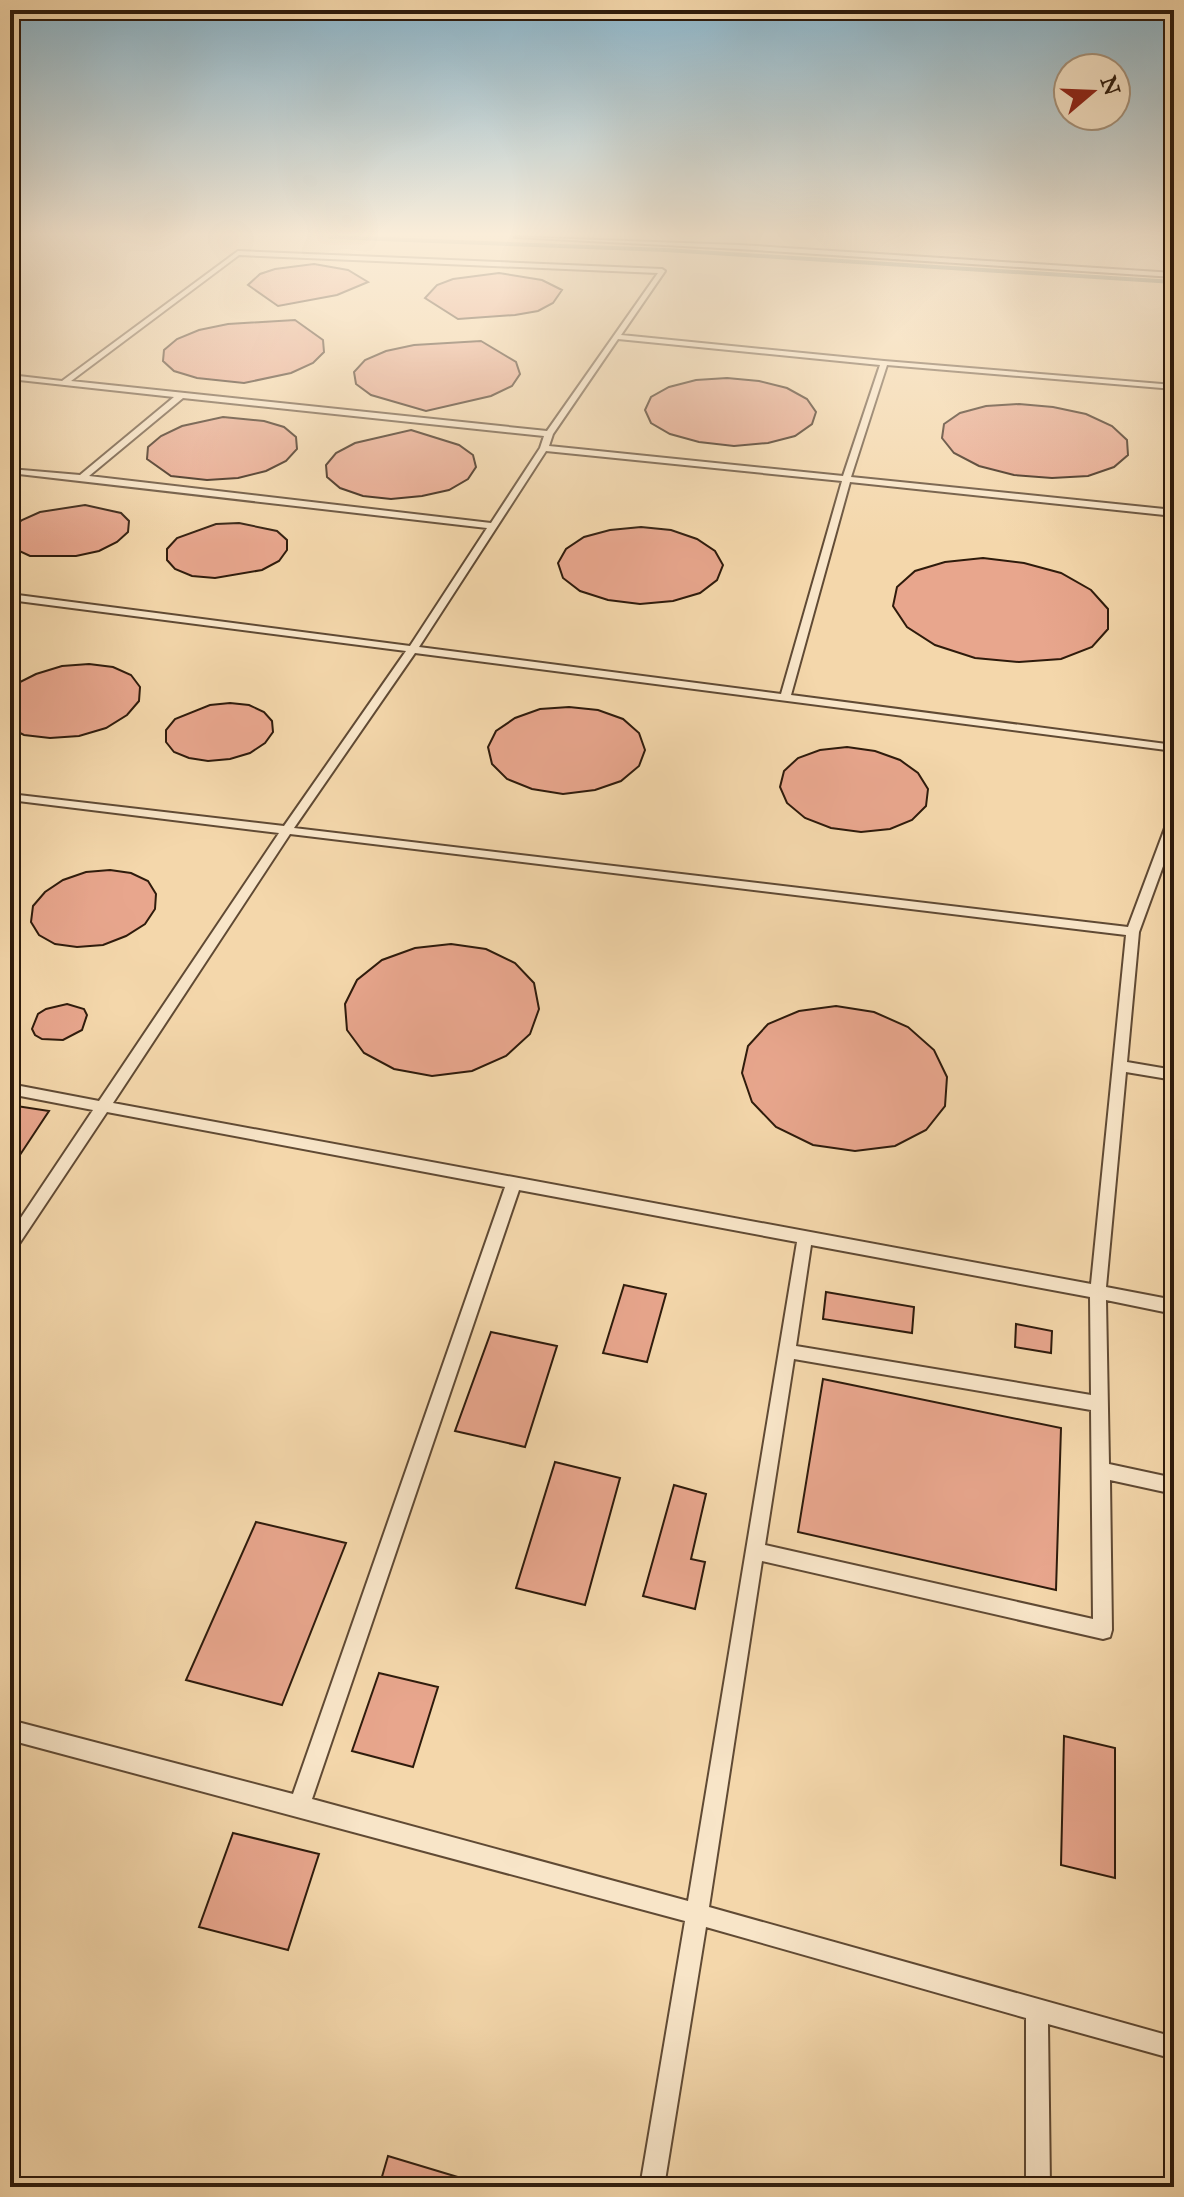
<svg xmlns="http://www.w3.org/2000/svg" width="1184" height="2197" font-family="'IM FELL Great Primer',serif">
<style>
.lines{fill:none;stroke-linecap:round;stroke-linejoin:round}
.stream{stroke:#717a67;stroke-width:4}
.building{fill:#e8a68d;stroke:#2e1b0c;stroke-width:2}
.lane-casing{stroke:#604a34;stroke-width:4}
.lane{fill:#f8e5c8;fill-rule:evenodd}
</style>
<rect width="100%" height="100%" fill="#f4d7ab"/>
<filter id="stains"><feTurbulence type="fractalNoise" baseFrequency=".0025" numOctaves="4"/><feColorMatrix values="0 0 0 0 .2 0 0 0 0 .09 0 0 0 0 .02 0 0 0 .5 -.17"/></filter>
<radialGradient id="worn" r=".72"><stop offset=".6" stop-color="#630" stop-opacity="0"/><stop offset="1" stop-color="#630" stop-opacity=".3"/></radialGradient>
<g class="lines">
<path class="stream" d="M330 237 666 250 1174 282"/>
</g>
<path class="building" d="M314 264 348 270 368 282 337 295 278 306 248 285 260 274 275 269Z
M499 273 542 280 562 290 553 303 538 311 515 315 458 319 425 298 437 285 453 279Z
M295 320 323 340 324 352 313 363 291 373 244 383 197 378 174 371 163 361 164 350 177 339 199 330 228 324Z
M481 341 516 362 520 374 512 386 491 396 426 411 371 395 356 384 354 372 365 360 386 351 414 345Z
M727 378 759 381 787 388 807 399 816 412 812 424 795 436 768 443 734 446 699 442 670 434 651 423 645 410 651 397 669 387 696 380Z
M1019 404 1053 407 1086 414 1112 426 1127 440 1128 455 1114 467 1088 476 1052 478 1014 475 979 466 954 453 942 438 944 424 960 413 986 406Z
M223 417 264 421 284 427 296 437 297 449 286 461 266 471 238 478 207 480 171 476 147 459 148 447 161 436 182 426Z
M411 430 459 445 473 455 476 467 468 479 449 490 422 496 391 499 363 496 340 488 327 477 326 465 336 453 355 443Z
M85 505 121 513 129 521 128 532 117 542 99 551 76 556H30L15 549 10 543V530L22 520 40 512Z
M239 523 277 531 287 540V550L279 561 262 570 215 578 192 576 175 569 167 560V549L177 538 216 524Z
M641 527 671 530 697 539 715 551 723 565 717 580 700 593 673 601 640 604 608 600 580 591 563 578 558 563 566 549 584 537 610 530Z
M983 558 1024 563 1061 573 1091 590 1108 609V629L1092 647 1061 659 1019 662 975 658 935 645 907 627 893 606 897 587 915 571 945 562Z
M89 664 113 667 131 675 140 687 139 701 127 715 106 728 79 736 50 738 24 735 10 728V690L14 685 36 674 62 666Z
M230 703 249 705 264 712 272 721 273 732 265 743 250 753 230 759 208 761 189 758 174 752 166 742V730L175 719 210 705Z
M569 707 598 710 623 719 639 733 645 750 639 766 621 781 595 790 563 794 532 789 507 779 492 764 488 747 496 731 515 718 540 709Z
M847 747 875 751 900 760 918 773 928 789 926 806 912 820 890 829 861 832 831 828 805 818 787 803 780 787 784 771 798 758 820 750Z
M110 870 131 873 148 881 156 894 155 909 145 924 126 936 103 945 77 947 55 944 39 935 31 922 33 906 45 892 63 880 86 872Z
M451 944 486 949 515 963 534 983 539 1009 530 1034 506 1056 472 1071 432 1076 394 1069 364 1053 347 1030 345 1004 357 980 382 960 415 948Z
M67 1004 84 1009 87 1015 82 1030 63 1040 42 1039 35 1035 32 1029 38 1014 46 1009Z
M836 1006 874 1012 908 1027 934 1050 947 1077 945 1106 926 1130 895 1146 855 1151 813 1145 776 1127 752 1102 742 1073 748 1046 768 1024 799 1011Z
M10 1105 49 1111 10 1170Z
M624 1285 666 1294 647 1362 603 1353Z
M826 1292 914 1307 912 1333 823 1319Z
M1016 1324 1052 1331 1051 1353 1015 1347Z
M491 1332 557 1346 525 1447 455 1431Z
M823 1379 1061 1428 1056 1590 798 1532Z
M555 1462 620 1478 585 1605 516 1588Z
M674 1485 706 1494 691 1559 705 1562 695 1609 643 1596Z
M256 1522 346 1543 282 1705 186 1680Z
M379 1673 438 1687 413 1767 352 1751Z
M1064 1736 1115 1748V1878L1061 1865Z
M233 1833 319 1854 288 1950 199 1927Z
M388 2156 471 2181 470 2187H379Z"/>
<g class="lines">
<g class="lane-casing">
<path id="lane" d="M515 237 739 245 1174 273V277L739 249Z
M238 251 662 269 665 271 621 335 884 361 1174 385V389L887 365 851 477 1174 510V516L850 482 791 695 1174 745V751L415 653 294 828 1128 927 1168 820 1174 817V836L1139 932 1127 1062 1174 1070V1080L1126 1072 1106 1287 1174 1300V1314L1106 1300 1109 1464 1174 1478V1494L1110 1480 1112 1630 1110 1637 1103 1639 762 1561 709 1907 1174 2037V2059L1048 2024 1050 2187H1026V2018L706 1927 664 2187H640L685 1921 10 1740V1720L293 1794 505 1187 107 1112 15 1250 10 1252V1234L93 1110 10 1094V1084L99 1101 279 833 10 800V794L284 826 406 651 10 600V594L410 646 487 528 10 473V469L80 475 174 397 10 379V375L62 381ZM239 255 658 273 547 431 71 381ZM618 339 880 365 843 476 549 446 553 434ZM183 398 544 436 540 448 491 523 89 476ZM546 451 842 481 781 694 419 647ZM290 834 1126 935 1091 1284 113 1103ZM519 1190 797 1242 688 1901 312 1799ZM811 1245 1090 1297 1091 1395 796 1346ZM794 1359 1091 1410 1093 1619 765 1545Z"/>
</g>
<use href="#lane" class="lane"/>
</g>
<linearGradient id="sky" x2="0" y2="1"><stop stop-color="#8ab6cd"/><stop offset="0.43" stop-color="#faedd9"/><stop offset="1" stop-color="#faedd9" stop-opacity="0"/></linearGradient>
<rect width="1184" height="545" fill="url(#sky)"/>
<rect width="1184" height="2197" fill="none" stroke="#f4d7ab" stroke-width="40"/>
<rect x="12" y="12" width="1160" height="2173" fill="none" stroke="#2e1b0c" stroke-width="4"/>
<rect x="20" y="20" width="1144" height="2157" fill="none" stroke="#2e1b0c" stroke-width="2"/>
<g transform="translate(1092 92) rotate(71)"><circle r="38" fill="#f8e5c8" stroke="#a7947d" stroke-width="2"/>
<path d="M0-6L14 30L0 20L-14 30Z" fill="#8f2418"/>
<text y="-12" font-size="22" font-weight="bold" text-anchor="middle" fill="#2e1b0c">N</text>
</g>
<rect width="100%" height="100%" filter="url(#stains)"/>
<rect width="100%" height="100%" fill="url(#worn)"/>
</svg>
